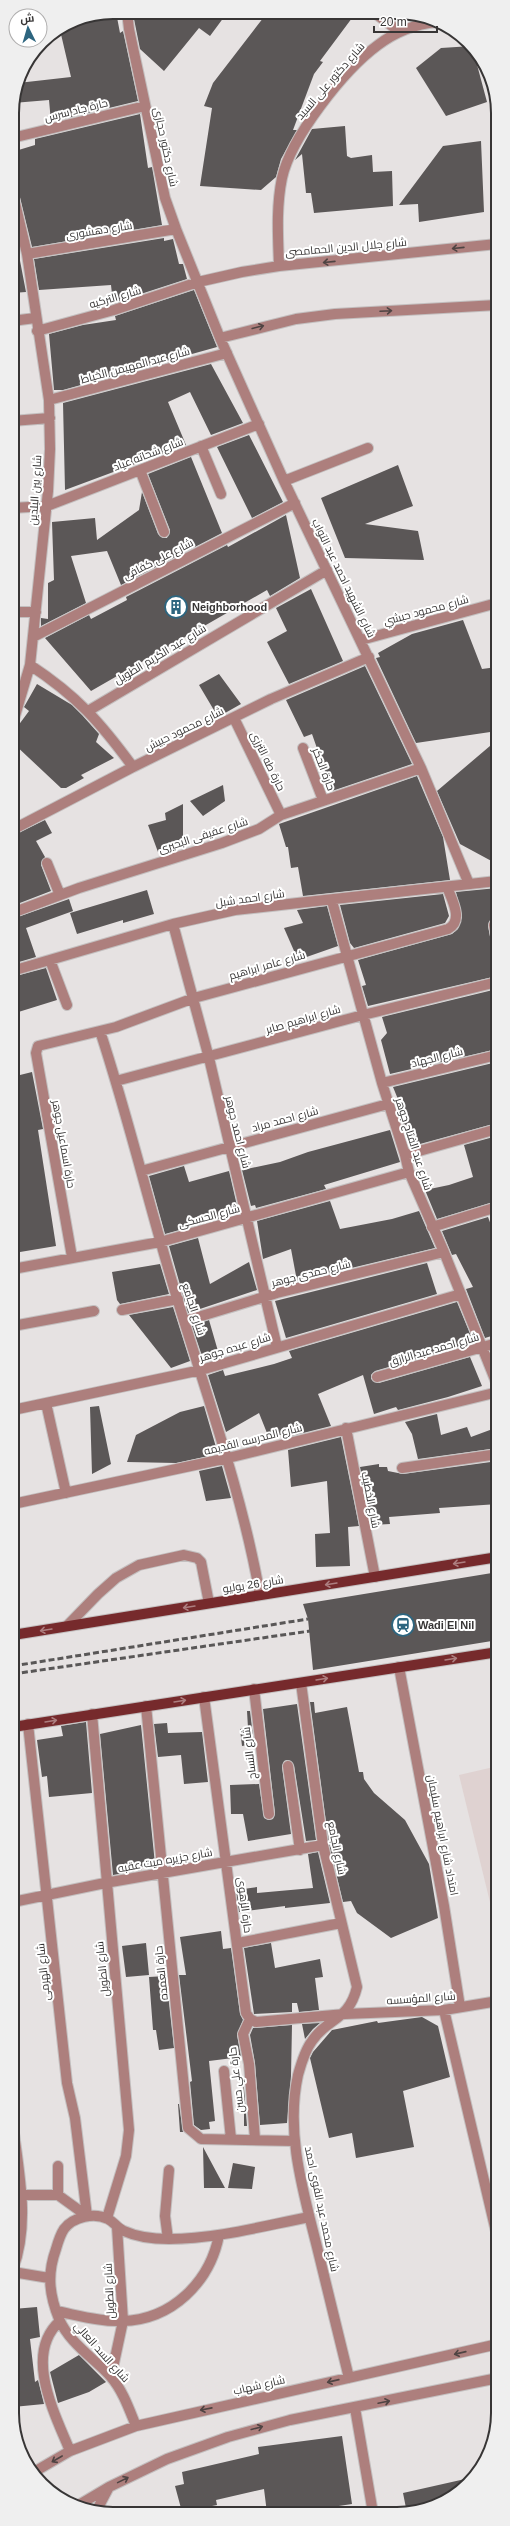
<svg xmlns="http://www.w3.org/2000/svg" width="510" height="2526" font-family="Arial,Cairo,sans-serif">
<style>
.built{fill:#dfd2d1}
.building{fill:#5b5757}
.lines{fill:none;stroke-linecap:round;stroke-linejoin:round}
.minor-casing{stroke:#c3bfbf;stroke-width:12}
.major-casing{stroke:#c3bfbf;stroke-width:12}
.minor{stroke:#ad7f7d;stroke-width:10}
.major{stroke:#762a2c;stroke-width:10}
.rail{stroke:#595757;stroke-width:3;stroke-dasharray:6 3;stroke-linecap:butt}
.oneway{stroke:#4f4443}
.oneway2{stroke:#ad7f80}
.labels{text-anchor:middle;dominant-baseline:central;stroke-width:4;stroke-linejoin:round;paint-order:stroke}
.street-label{font-size:11px;fill:#373535;stroke:#fff}
.poi-label{font-size:11px;font-weight:bold;fill:#373535;stroke:#fff;text-anchor:start}
.rim{fill:none;stroke:#373535;stroke-width:2}
</style>
<rect width="100%" height="100%" fill="#e6e2e2"/>
<path class="built" d="M498 1766V1935L459 1775Z"/>
<path class="building" d="M116 12 120 33 123 31 138 101 51 122 49 100 13 103 18 83 71 77 60 30 68 24 87 21V17Z
M141 12 202 13H227L210 36 199 28 164 71 140 49 134 19Z
M267 13 355 14 320 61 323 62 314 74 293 130H297L281 159 276 177 261 190 200 186 212 108 204 106 213 83Z
M472 46 487 102 446 116 416 68 441 48Z
M140 114 148 168 152 167 162 225 32 247 18 189 12 184V152L35 145V139Z
M345 126 347 156 351 158 372 155 373 172 392 171 393 206 314 213 311 193H306L302 154 295 160 312 129Z
M481 141 484 212 419 222 418 204 399 205 443 146Z
M12 219 26 292 12 293Z
M164 238V241L173 239 179 264H183L187 279 113 303 111 285 39 290 34 259Z
M194 290 217 347 63 390H54L49 334 83 325 116 320 115 316Z
M211 364 243 423 211 435 190 392 168 402 186 445 65 490 63 403Z
M249 435 283 502 252 518 217 447Z
M191 457 222 533 121 585 107 551 71 556 86 603 41 626V618L48 619V583L54 580 52 522 95 518 97 540 139 510 142 492 158 534 163 538H167L170 530 148 474Z
M398 465 413 506 365 524 418 531 424 560 345 558 321 498Z
M286 515 300 578 270 596 267 590 91 691 45 638 89 615 91 619 127 600 126 597 227 545 228 547Z
M311 589 343 661 289 684 267 642 287 631 276 608Z
M463 620 482 669 497 667V731L416 743 376 658 380 657 378 653 412 634Z
M365 666 412 764 332 791 312 734 304 737 286 700Z
M219 674 241 704 218 717 199 685Z
M37 684 72 705 82 715 99 734 96 742 114 758 81 775 84 778 66 788H61L12 742V734L29 711 24 707Z
M497 740V864L460 844 437 791Z
M417 776 443 837 450 880 303 896 298 867 291 868 288 847H286L279 824Z
M223 785 225 801 203 816 190 801Z
M183 804V847L158 852 148 825 166 820 165 813Z
M45 820 52 833 36 841 45 857 41 865 51 891 12 906V836Z
M497 888V920H490L488 926 491 942 497 956V976L368 1006 362 986 366 985 358 960 452 934 458 929 462 917 456 892Z
M147 890 154 914 123 923V920L77 934 70 913Z
M443 894 449 916 445 923 354 948 350 943 340 905Z
M69 899 73 911 26 928 36 957 19 962 12 944V919Z
M327 906 338 946 298 960 284 928 303 923 297 910Z
M46 968 57 1000 12 1014V977Z
M497 989V1012L491 1014 497 1049 390 1074 381 1040 387 1033 382 1017Z
M497 1062V1123L409 1147 400 1115 404 1114 393 1087Z
M32 1072 43 1129 38 1130 56 1246 14 1253 12 1077Z
M390 1130 400 1162 324 1185 326 1189 256 1208 255 1205 251 1206 242 1170 280 1162 308 1152Z
M497 1136V1201L437 1219 425 1190 449 1185 473 1177 464 1145Z
M184 1166 189 1182 229 1171 238 1210 218 1216 219 1219 165 1234 149 1176Z
M330 1201 340 1229 392 1219 419 1211 435 1248 297 1281 291 1249 263 1259 257 1221Z
M488 1217 497 1241 498 1334 485 1338 466 1289 473 1287 456 1254 452 1255 442 1231Z
M198 1238 210 1284 249 1262 257 1290 188 1313 169 1246Z
M427 1263 437 1294 286 1338 275 1301Z
M160 1264 169 1294 120 1304 117 1300 112 1272Z
M457 1302 473 1341 471 1343 375 1371 371 1375V1379L379 1383 470 1357 482 1386 448 1397 398 1410 396 1407 374 1414 363 1375 318 1394 331 1426 287 1437V1433L269 1438 259 1413 226 1432 208 1375 223 1370 225 1376 274 1364 292 1358 289 1351Z
M173 1307 190 1361 171 1368 129 1315Z
M209 1320 220 1358 204 1362 192 1326Z
M99 1406 111 1464 92 1474 90 1407Z
M204 1406 218 1454 176 1463 127 1462 136 1435 180 1412Z
M437 1414 441 1435 467 1427 471 1437 498 1427V1448L418 1459 412 1434 405 1422Z
M341 1437 359 1526 348 1527 350 1566 316 1567 315 1534 330 1533 327 1481 291 1487 288 1450Z
M498 1461V1504L439 1508 440 1513 389 1517 390 1524 372 1525 360 1467 379 1464V1467H387L388 1471 403 1474Z
M222 1466 231 1498 206 1501 199 1471Z
M498 1572V1640L313 1670 308 1619 303 1604Z
M310 1702H314L315 1713 347 1707 359 1772H363L364 1779 374 1793 405 1820 429 1864 438 1918 391 1938 357 1913 351 1901 343 1902 329 1844Z
M297 1704 316 1840 306 1841 294 1765 287 1760 284 1761 282 1767 291 1834 248 1841 243 1814H231L230 1785 259 1784 264 1818 269 1820 273 1819 275 1813 263 1709Z
M247 1711H250L254 1744 242 1746 240 1729 248 1728Z
M86 1722 92 1793 49 1797 47 1776 42 1777 37 1740 63 1736 61 1726Z
M167 1723 168 1733 202 1732 208 1782 184 1784 181 1755 158 1757 154 1724Z
M141 1725 155 1864 142 1867V1870L113 1875 100 1734Z
M318 1852 330 1903 285 1908V1906L239 1912 236 1890 257 1887V1893L313 1888 308 1854Z
M221 1931 223 1949 231 1948 240 2014 243 2020 237 2035 241 2057 209 2061 215 2121 209 2122 210 2129 201 2130 194 2125 190 2082 192 2081 179 1975H186L180 1937Z
M146 1943 149 1975 126 1977 122 1946Z
M271 1943 275 1968 320 1959 323 1977 315 1978 319 2010 299 2012 297 2003H292V2012L254 2014 244 1948Z
M166 1976 174 2048 159 2050 156 2030H153L149 1977Z
M422 2017 438 2026 450 2077 403 2091 414 2147 356 2158 352 2133 329 2138 310 2058 313 2052 332 2030 377 2021 378 2023Z
M320 2023 313 2029 305 2039 302 2024Z
M292 2025 291 2076 287 2123 260 2125 255 2063 250 2035 253 2028Z
M243 2075 247 2126H244V2106Z
M178 2104H179L183 2132H180Z
M203 2147 225 2188H204Z
M233 2163 255 2167 252 2189 228 2188Z
M37 2307 40 2337 30 2339 35 2382 38 2380 44 2404 13 2407V2309Z
M79 2355 106 2382 89 2392 58 2403 50 2372Z
M342 2436 352 2504 292 2513H267L264 2489 216 2500 217 2505 182 2512 175 2486 184 2484 182 2472 259 2454 258 2447Z
M474 2477 442 2503 407 2513 403 2493Z"/>
<g class="lines">
<g class="minor-casing">
<path id="minor" d="M127 12 129 29 165 198 176 229 220 338 284 481 421 768 469 884
M376 14 400 32
M12 138 145 106
M12 190 27 254 49 400 50 449 48 491 30 665 12 726
M27 254 176 229
M279 266C278 237 276 207 282 178 291 137 344 70 378 45 395 32 417 24 437 22
M12 321 35 318
M37 331 114 310 198 282 242 272 279 266 497 244
M220 338 296 319 335 314 497 305
M49 400 227 353
M12 421 50 418
M201 446 221 494
M140 470 164 532
M284 481 368 448
M12 508 47 506 259 424
M12 612H36
M33 637 295 503
M361 640 497 603
M30 665C77 696 100 722 133 767
M88 711 327 570
M234 718 281 815
M303 748 323 800
M12 830 133 767 271 699 369 657
M47 863 60 895
M332 901 382 1083 405 1155 409 1172 444 1252 498 1387
M12 913 79 888 222 843 259 829 281 815 421 768
M173 924 209 1058 277 1347
M494 925 497 941
M50 960 67 1005
M12 971 173 924 235 910 497 881
M100 1031C129 1119 150 1210 177 1298 207 1397 242 1493 260 1595
M116 1081 363 1015 497 982
M382 1083 497 1055
M405 1155 497 1129
M141 1171 388 1104
M432 1227 497 1207
M72 1257 36 1053 38 1046 116 1027 194 998 448 929C464 921 452 900 447 887
M13 1269 160 1242 409 1172
M122 1310 178 1299
M185 1321 277 1293 444 1252
M13 1326 94 1311
M377 1377 497 1343
M46 1403 66 1493
M13 1410 201 1370 461 1294
M346 1428 375 1577
M402 1468 498 1454
M13 1504 228 1458 498 1392
M67 1626 98 1594 116 1578 139 1565 184 1555 197 1558 201 1562 209 1603
M399 1667 444 1906 460 2007
M301 1683 323 1845 357 1987C349 2021 328 2017 312 2041 305 2050 301 2064 298 2075 285 2134 304 2194 318 2251 328 2293 339 2336 349 2378
M254 1689 269 1814
M204 1697 246 2013 250 2019 256 2022 345 2014 444 2010 498 2001
M146 1706 188 2128 201 2139 295 2141
M92 1714 129 2130 126 2156 107 2218
M28 1724 67 2083 75 2118 87 2216
M288 1766 300 1850
M13 1902 105 1883 323 1845
M238 1943 341 1923
M444 2010 498 2240
M250 2019 243 2034 249 2064 255 2139
M224 2071 231 2139
M13 2126C19 2173 30 2224 13 2269
M58 2166V2195
M21 2195H58L87 2216
M168 2239 165 2216 169 2170
M13 2272 49 2278
M56 2311C77 2315 101 2322 122 2321 172 2320 210 2282 219 2235
M60 2321C23 2354 55 2414 70 2451
M111 2377 123 2321 117 2227
M355 2408 373 2513
M136 2426C129 2409 123 2391 111 2377 94 2358 70 2344 59 2319 49 2294 47 2274 56 2249 58 2242 60 2235 64 2229 73 2217 94 2212 108 2219 114 2222 117 2228 124 2231 137 2237 155 2239 169 2239 216 2239 263 2226 309 2217
M34 2472 70 2451 136 2426 498 2344
M77 2506 109 2487 167 2459 228 2437 290 2420 498 2378
M99 2512V2506L109 2487"/>
</g>
<g class="major-casing">
<path id="major" d="M13 1635 498 1557
M13 1727 498 1652"/>
</g>
<use href="#minor" class="minor"/>
<use href="#major" class="major"/>
<path class="rail" d="M13 1666 308 1619
M13 1674 310 1631"/>
</g>
<defs><path id="oneway-shaft" d="M-6 0H5M1.5-3L5.5 0L1.5 3" fill="none" stroke-width="1.6" stroke-linecap="round" stroke-linejoin="round"/></defs>
<g class="oneway">
<use href="#oneway-shaft" transform="translate(458 248) rotate(174)"/>
<use href="#oneway-shaft" transform="translate(329 262) rotate(174)"/>
<use href="#oneway-shaft" transform="translate(386 311) rotate(-3)"/>
<use href="#oneway-shaft" transform="translate(258 327) rotate(-14)"/>
<use href="#oneway-shaft" transform="translate(460 2353) rotate(167)"/>
<use href="#oneway-shaft" transform="translate(333 2381) rotate(167)"/>
<use href="#oneway-shaft" transform="translate(384 2402) rotate(-12)"/>
<use href="#oneway-shaft" transform="translate(206 2409) rotate(169)"/>
<use href="#oneway-shaft" transform="translate(257 2428) rotate(-15)"/>
<use href="#oneway-shaft" transform="translate(57 2459) rotate(150)"/>
<use href="#oneway-shaft" transform="translate(123 2480) rotate(-26)"/>
</g>
<g class="oneway2">
<use href="#oneway-shaft" transform="translate(459 1563) rotate(171)"/>
<use href="#oneway-shaft" transform="translate(331 1584) rotate(171)"/>
<use href="#oneway-shaft" transform="translate(189 1607) rotate(171)"/>
<use href="#oneway-shaft" transform="translate(46 1630) rotate(171)"/>
<use href="#oneway-shaft" transform="translate(451 1659) rotate(-9)"/>
<use href="#oneway-shaft" transform="translate(322 1679) rotate(-9)"/>
<use href="#oneway-shaft" transform="translate(180 1701) rotate(-9)"/>
<use href="#oneway-shaft" transform="translate(51 1721) rotate(-9)"/>
</g>
<defs>
<g id="building-ring" transform="scale(1.15)"><circle r="9.5" fill="#fff" stroke="#2d657f" stroke-width="1.5"/><path d="M-4-6H4V6H1V3H-1V6H-4ZM-2.5-4.3h1.7v1.8h-1.7ZM.8-4.3h1.7v1.8H.8ZM-2.5-1h1.7V.8h-1.7ZM.8-1h1.7V.8H.8Z" fill="#2d657f"/></g>
<g id="station-ring" transform="scale(1.15)"><circle r="9.5" fill="#fff" stroke="#2d657f" stroke-width="1.5"/><path d="M-3-6H3Q5-6 5-4V2Q5 4 3 4L4.5 6H3L1.5 4h-3L-3 6H-4.5L-3 4Q-5 4-5 2V-4Q-5-6-3-6ZM-3.5-4v3h7v-3ZM-3.5 1v1.5H-2V1ZM2 1v1.5H3.5V1Z" fill="#2d657f"/></g>
</defs>
<g fill-rule="evenodd">
<use href="#building-ring" x="176" y="607"/>
<use href="#station-ring" x="403" y="1625"/>
</g>
<g class="labels">
<g class="street-label">
<text transform="translate(330 81) rotate(-49)">شارع دكتور على السيد</text>
<text transform="translate(76 110) rotate(-14)">حارة جاد سرس</text>
<text transform="translate(166 147) rotate(78)">شارع دكتور حجازى</text>
<text transform="translate(99 230) rotate(-9)">شارع دهشورى</text>
<text transform="translate(346 247) rotate(-5)">شارع جلال الدين الحمامصى</text>
<text transform="translate(115 297) rotate(-16)">شارع التركيه</text>
<text transform="translate(135 365) rotate(-15)">شارع عبد المهيمن الخياط</text>
<text transform="translate(148 454) rotate(-21)">شارع شحاته عياد</text>
<text transform="translate(35 490) rotate(-86)">شارع بين البلدين</text>
<text transform="translate(158 559) rotate(-27)">شارع على كفافى</text>
<text transform="translate(344 578) rotate(64)">شارع الشهيد احمد عبد التواب</text>
<text transform="translate(426 610) rotate(-15)">شارع محمود حبشي</text>
<text transform="translate(160 654) rotate(-31)">شارع عبد الكريم الطويل</text>
<text transform="translate(184 729) rotate(-26)">شارع محمود حبيش</text>
<text transform="translate(268 761) rotate(64)">حارة طه الترزى</text>
<text transform="translate(324 769) rotate(69)">حارة الحكر</text>
<text transform="translate(203 835) rotate(-18)">شارع عفيفى البحيرى</text>
<text transform="translate(250 898) rotate(-8)">شارع احمد شبل</text>
<text transform="translate(267 965) rotate(-16)">شارع عامر ابراهيم</text>
<text transform="translate(303 1019) rotate(-16)">شارع ابراهيم صابر</text>
<text transform="translate(437 1057) rotate(-14)">شارع الجهاد</text>
<text transform="translate(285 1119) rotate(-15)">شارع احمد مراد</text>
<text transform="translate(238 1132) rotate(76)">شارع احمد جوهر</text>
<text transform="translate(64 1144) rotate(80)">حارة اسماعيل جوهر</text>
<text transform="translate(414 1144) rotate(72)">شارع عبد الفتاح جوهر</text>
<text transform="translate(209 1216) rotate(-15)">شارع الحسكى</text>
<text transform="translate(311 1273) rotate(-14)">شارع حمدى جوهر</text>
<text transform="translate(194 1309) rotate(72)">شارع الجامع</text>
<text transform="translate(235 1347) rotate(-17)">شارع عبده جوهر</text>
<text transform="translate(434 1349) rotate(-16)">شارع احمد عبد الرازق</text>
<text transform="translate(253 1439) rotate(-14)">شارع المدرسه القديمه</text>
<text transform="translate(371 1500) rotate(79)">شارع الخطيب</text>
<text transform="translate(253 1584) rotate(-9)">شارع 26 يوليو</text>
<text transform="translate(249 1753) rotate(-97)">شارع النساج</text>
<text transform="translate(443 1835) rotate(79)">امتداد شارع ابراهيم سليمان</text>
<text transform="translate(337 1848) rotate(78)">شارع الجامع</text>
<text transform="translate(165 1860) rotate(-10)">شارع جزيره ميت عقبه</text>
<text transform="translate(245 1905) rotate(83)">حارة الزهوى</text>
<text transform="translate(102 1969) rotate(-96)">شارع الطويل</text>
<text transform="translate(43 1972) rotate(-96)">شارع الهرمى</text>
<text transform="translate(161 1973) rotate(-96)">حارة العمده</text>
<text transform="translate(421 1998) rotate(-4)">شارع المؤسسه</text>
<text transform="translate(236 2080) rotate(-97)">حارة علي حسن</text>
<text transform="translate(322 2209) rotate(78)">شارع محمد عبد القوى احمد</text>
<text transform="translate(109 2291) rotate(-93)">شارع الطويل</text>
<text transform="translate(102 2352) rotate(48)">شارع السد العالي</text>
<text transform="translate(259 2385) rotate(-13)">شارع شهاب</text>
</g>
<g class="poi-label">
<text x="192" y="607">Neighborhood</text>
<text x="418" y="1625">Wadi El Nil</text>
</g>
</g>
<path d="M0 0H510V2526H0ZM113 19H397A94 94 0 0 1 491 113V2413A94 94 0 0 1 397 2507H113A94 94 0 0 1 19 2413V113A94 94 0 0 1 113 19Z" fill="#efefef" fill-rule="evenodd"/>
<path class="rim" d="M113 19H397A94 94 0 0 1 491 113V2413A94 94 0 0 1 397 2507H113A94 94 0 0 1 19 2413V113A94 94 0 0 1 113 19Z"/>
<g transform="translate(28 28) rotate(355)"><circle r="19" fill="#ffffff" stroke="#afaeae"/>
<path d="M0-3L7 15L0 10L-7 15Z" fill="#2d657f"/>
<text y="-6" font-size="11" font-weight="bold" text-anchor="middle" fill="#373535">ش</text>
</g>
<path d="M374 26v6h63v-6" fill="none" stroke="#373535" stroke-width="2"/>
<text x="380" y="26" font-size="12" fill="#373535" stroke="#ffffff" stroke-width="3" paint-order="stroke">20 m</text>
</svg>
